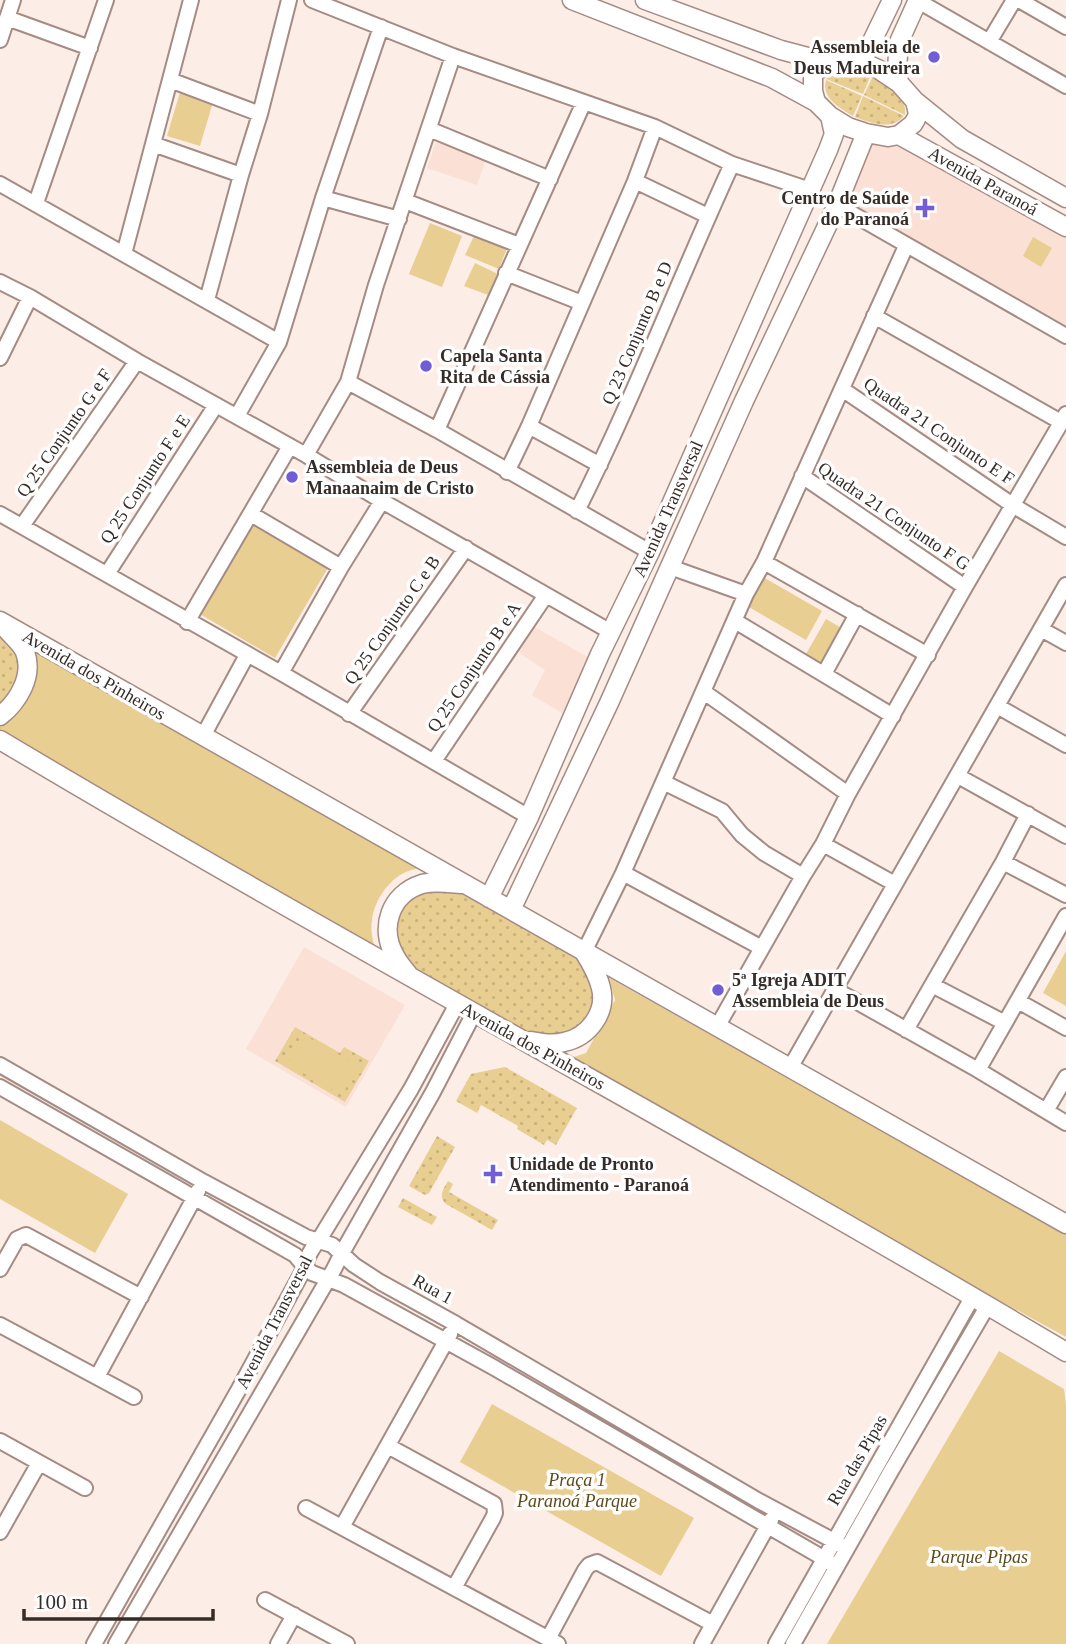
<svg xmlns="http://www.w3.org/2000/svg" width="1066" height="1644" font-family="'Times New Roman',serif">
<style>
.built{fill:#fbe0d6}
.grass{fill:url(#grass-dots)}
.park{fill:#e9ce91}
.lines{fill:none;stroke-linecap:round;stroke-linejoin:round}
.minor-casing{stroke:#a48c84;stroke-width:18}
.tertiary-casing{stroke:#a48c84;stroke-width:21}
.minor{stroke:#fff;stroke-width:14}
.tertiary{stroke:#fff;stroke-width:18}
.poi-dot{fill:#725dd7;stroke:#fefefe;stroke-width:2.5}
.labels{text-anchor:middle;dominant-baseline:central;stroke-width:7;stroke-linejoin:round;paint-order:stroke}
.poi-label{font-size:18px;font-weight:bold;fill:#352c28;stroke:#fefefe;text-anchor:start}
.street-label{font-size:18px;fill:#352c28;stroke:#fefefe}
.park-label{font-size:18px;font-style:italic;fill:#5d4a19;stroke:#fefefe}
</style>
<defs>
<pattern id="grass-dots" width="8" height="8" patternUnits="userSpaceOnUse" patternTransform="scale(1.75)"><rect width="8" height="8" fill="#e9ce91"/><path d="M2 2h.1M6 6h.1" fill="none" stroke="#c8b17d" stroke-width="1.8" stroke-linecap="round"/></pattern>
</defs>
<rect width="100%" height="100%" fill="#fcede7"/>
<path class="built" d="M864 130 896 134 1066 229V335L837 205Z
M438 142 486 159 477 185 427 168 435 144Z
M533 626 591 659 565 715 532 695 545 670 519 653Z
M304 947 405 1005 346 1107 246 1049Z"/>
<path class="grass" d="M843 71 870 77 863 94 826 79 831 75Z
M872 78C889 86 907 93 905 115L864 95Z
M826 80 862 96 853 116C840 108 821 98 826 80Z
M863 96 904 116C891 131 871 123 855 117Z
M0 628 20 652V666L18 684 0 708Z
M467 887 583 953 599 1007 580 1033 524 1037 411 977 395 955 396 905 407 892Z
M295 1027 340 1053 344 1047 369 1061 345 1102 275 1061Z
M505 1067 577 1108 556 1145 547 1140 544 1145 517 1129 518 1126 481 1105 477 1113 456 1101 471 1074Z
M437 1136 455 1147 429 1193 425 1195 409 1186Z
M448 1181 453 1184 449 1192 498 1220 492 1230 446 1204C438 1196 443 1190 448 1181Z
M403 1198 437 1217 432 1225 398 1207Z"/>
<path class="park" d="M180 92 213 102 200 146 167 136Z
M430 223 462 236 442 287 409 274Z
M474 236 507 248 499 269 465 255Z
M1033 237 1052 248 1041 267 1023 256Z
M475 263 498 274 488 295 464 286Z
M251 521 329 566 275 658 198 613Z
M763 577 822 611 806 640 747 606Z
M826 619 845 630 825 666 806 654Z
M25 641 428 866C421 868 413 869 406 872 389 879 374 901 372 920 370 931 373 942 376 952L0 736V720L19 706Z
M1066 951V1006L1043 993Z
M609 978 1066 1234V1337L562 1061 586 1053 615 1000Z
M304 1035 359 1066 342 1095 287 1064Z
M0 1120 128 1194 95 1253 0 1199Z
M999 1351 1064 1389 1066 1405V1644H827Z
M492 1404 694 1518 661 1576 460 1462Z"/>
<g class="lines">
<g class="minor-casing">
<path id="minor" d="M312 0 453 56 655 127 732 164 810 190
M1019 0 1066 27
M918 1 1066 86
M7 18 90 48
M0 40 13 0
M989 42 1014 0
M170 80 260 114
M429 129 550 179
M153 144 241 175
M635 181 708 216
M0 184 279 342
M323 198 399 219
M405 201 519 245
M36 203 106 0
M837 205 1066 336
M124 254 191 0
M506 273 582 303
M0 282 30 297 137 361 306 455 382 501 611 632
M207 300 241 175 260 114 289 0
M874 316 1061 422
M0 358 30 297
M348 382 437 430 650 552
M842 389 1014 506 1066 537
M237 416 279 342 323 198 381 27
M529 426 600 465
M437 430 584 102
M306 455 348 382 376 285 453 56
M507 472 529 426 635 181 655 127
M802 476 965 587
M577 511C634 398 679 279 732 164
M0 514 281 673 529 817
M251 514 341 567
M22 526 137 361
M764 562 928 655
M670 567 746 594
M107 574 216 405
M735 621 893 716
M187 622 290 446
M1041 629 1066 643
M281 673 341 567 382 501
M824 674 857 614
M704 692 848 794
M997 706 1066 745
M349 714 466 548
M203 736 247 655
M434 761 546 595
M958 776 1066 836
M663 782 722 811 742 835 764 853 803 876
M823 844 895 884
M1003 862 1066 895
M623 873 762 948
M584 952 623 873 746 594 764 562 906 246
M932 985 1005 1023
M836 990 978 1070 1066 1123
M1018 1001 1066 1028
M717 1027 803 876 823 844 848 794 965 587 1066 414
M906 1030 1003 862 1028 814
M0 1065 204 1182 306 1237 332 1245 354 1265 380 1282 456 1324 759 1501 847 1548
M790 1068 1066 585
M978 1070 1066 916
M0 1087 295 1255 305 1267 312 1273 344 1285 493 1367 837 1566
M1046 1111 1066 1077
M0 1269 17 1239 26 1235 141 1297
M0 1325 134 1397
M97 1377 198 1191
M0 1441 85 1488
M388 1446 494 1504 495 1513 493 1518 454 1588
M306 1508 558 1644
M342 1527 450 1334
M0 1532 39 1463
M265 1600 347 1644
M548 1639 585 1570 589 1565 597 1562 713 1624
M94 1644 239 1389 305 1267C307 1256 311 1249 319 1240L411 1089 457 1004
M116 1644 334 1269 342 1253 433 1092 474 1013
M278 1644 294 1615
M702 1644 771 1520
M776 1644 973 1296
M793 1644 891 1471 988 1305"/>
</g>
<g class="tertiary-casing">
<path id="tertiary" d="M572 0 772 78 816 102 830 116 848 127 866 133 888 137 899 135 913 124 916 119 918 114 915 101 899 83 878 69 862 62 840 61 827 63 813 74V91L816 102
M645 0 781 50 815 59 837 60
M862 62 892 0
M899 83 897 68 899 42 918 0
M915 101 962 139 1066 198
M899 135 1066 227
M0 621 1066 1224
M0 716C18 702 34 676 25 652 22 644 13 637 7 630
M0 740C352 950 714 1142 1066 1352
M489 898 529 817 600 654 650 552 828 150 834 134 830 116
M511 910 609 703 744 401 837 205 866 133
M408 974C403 968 398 962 395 956 379 928 390 894 422 884 434 881 448 883 461 884
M531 1041C542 1043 553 1045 564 1042 589 1037 607 1012 601 988 598 975 591 963 584 952"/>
</g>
<use href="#minor" class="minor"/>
<use href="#tertiary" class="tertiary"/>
</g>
<g class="poi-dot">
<circle cx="934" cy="57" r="7"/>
<path d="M921.5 197.5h7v7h7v7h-7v7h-7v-7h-7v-7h7z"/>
<circle cx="426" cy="366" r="7"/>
<circle cx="292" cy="477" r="7"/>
<circle cx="718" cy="990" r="7"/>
<path d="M489.5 1163.5h7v7h7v7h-7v7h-7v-7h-7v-7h7z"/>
</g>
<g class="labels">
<g class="poi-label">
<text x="920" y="47" text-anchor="end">Assembleia de<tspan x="920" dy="21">Deus Madureira</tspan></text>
<text x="909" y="198" text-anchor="end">Centro de Saúde<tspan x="909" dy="21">do Paranoá</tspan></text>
<text x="440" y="356">Capela Santa<tspan x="440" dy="21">Rita de Cássia</tspan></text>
<text x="306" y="467">Assembleia de Deus<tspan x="306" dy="21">Manaanaim de Cristo</tspan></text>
<text x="732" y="980">5ª Igreja ADIT<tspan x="732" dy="21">Assembleia de Deus</tspan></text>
<text x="509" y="1164">Unidade de Pronto<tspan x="509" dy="21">Atendimento - Paranoá</tspan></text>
</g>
<g class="street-label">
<text transform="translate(983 181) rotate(29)">Avenida Paranoá</text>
<text transform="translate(637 333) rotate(-67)">Q 23 Conjunto B e D</text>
<text transform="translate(939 431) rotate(34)">Quadra 21 Conjunto E F</text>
<text transform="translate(64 433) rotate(-55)">Q 25 Conjunto G e F</text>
<text transform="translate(145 479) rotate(-57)">Q 25 Conjunto F e E</text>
<text transform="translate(668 509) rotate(-66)">Avenida Transversal</text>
<text transform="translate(894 516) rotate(34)">Quadra 21 Conjunto F G</text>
<text transform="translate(392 620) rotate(-55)">Q 25 Conjunto C e B</text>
<text transform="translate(474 667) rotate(-56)">Q 25 Conjunto B e A</text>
<text transform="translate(94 675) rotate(30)">Avenida dos Pinheiros</text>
<text transform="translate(533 1046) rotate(29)">Avenida dos Pinheiros</text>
<text transform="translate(433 1289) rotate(29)">Rua 1</text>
<text transform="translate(274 1322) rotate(-63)">Avenida Transversal</text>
<text transform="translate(857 1460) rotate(-60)">Rua das Pipas</text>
</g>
<g class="park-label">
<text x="577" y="1480">Praça 1<tspan x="577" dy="21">Paranoá Parque</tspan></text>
<text x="979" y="1557">Parque Pipas</text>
</g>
</g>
<path d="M24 1609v10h189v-10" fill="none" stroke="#352c28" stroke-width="3.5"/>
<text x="35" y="1609" font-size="21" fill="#352c28" stroke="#fefefe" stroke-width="5" paint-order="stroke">100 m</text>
</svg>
